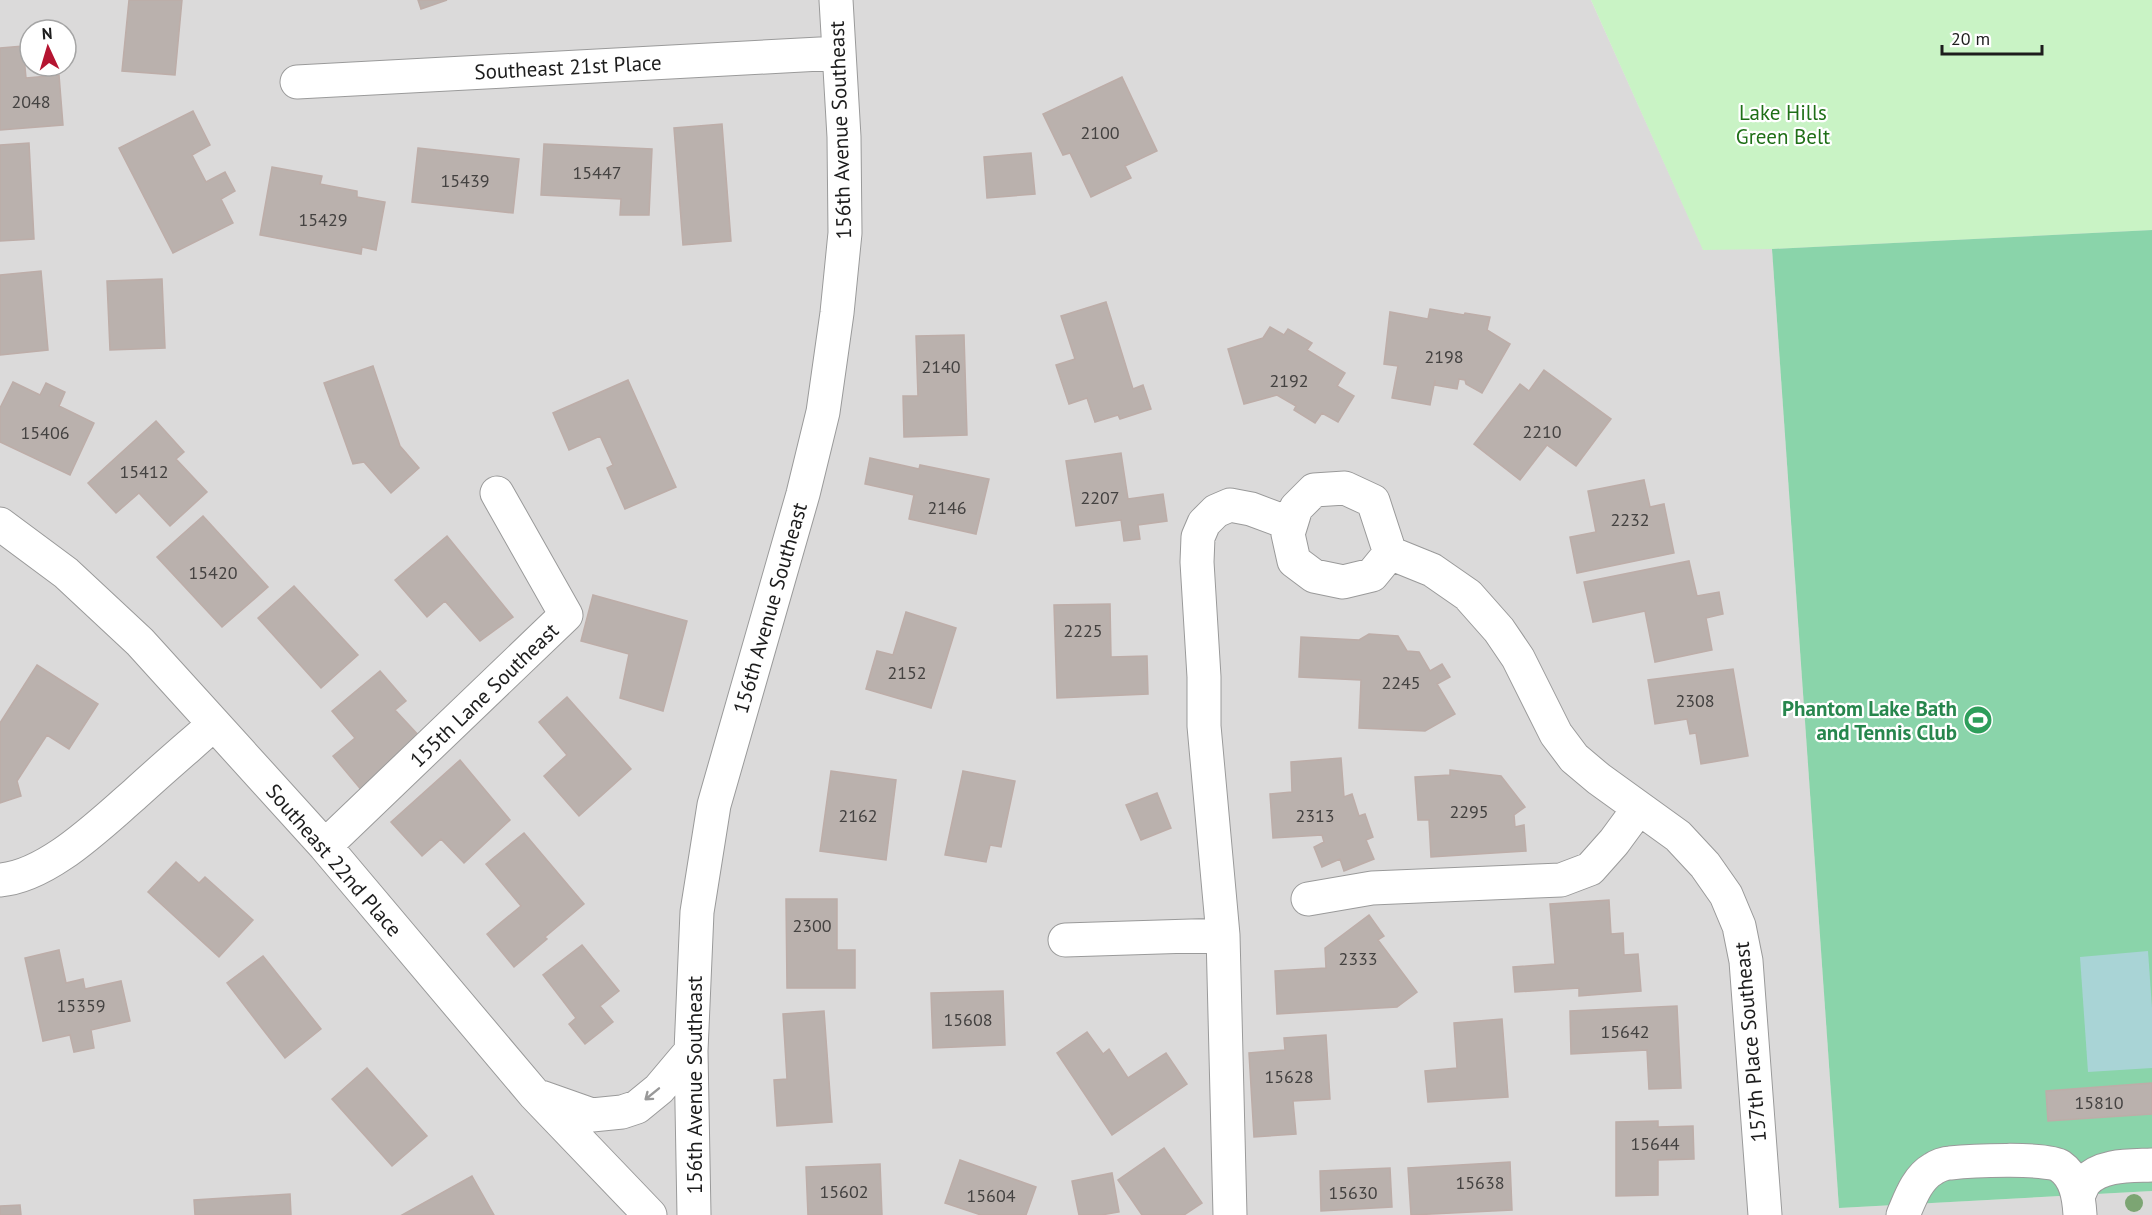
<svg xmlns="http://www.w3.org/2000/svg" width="2152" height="1215" font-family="'PT Sans',sans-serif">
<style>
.residential{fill:#dbdada;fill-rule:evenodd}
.park{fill:#c9f3c5}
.pitch{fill:#8ad4aa}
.water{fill:#a9d4d6}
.building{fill:#bab1ad;stroke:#bdada8;stroke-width:1.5}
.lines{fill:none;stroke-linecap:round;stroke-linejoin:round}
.minor-casing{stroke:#9a9a9a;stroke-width:35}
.minor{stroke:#fff;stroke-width:33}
.tree{fill:#7ca573}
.oneway{stroke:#999}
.labels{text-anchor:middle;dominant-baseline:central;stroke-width:4.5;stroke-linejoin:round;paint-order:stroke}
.number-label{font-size:18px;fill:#444241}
.street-label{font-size:21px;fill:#1d1d1d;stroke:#fff}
.park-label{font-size:21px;fill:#1f6f17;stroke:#fff}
.leisure-label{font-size:21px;font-weight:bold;fill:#27864d;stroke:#fff;text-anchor:end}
</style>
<rect width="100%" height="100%" fill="#ede8e4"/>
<path class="residential" d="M0 0H1591L1703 249H1772L1839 1208 2152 1191V1215H0ZM30 30H66V66H30Z"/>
<path class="park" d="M1591 0H2152V230L1772 249 1703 250Z"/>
<path class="pitch" d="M2152 230V1191L1839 1208 1772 249Z"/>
<path class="water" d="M2148 951 2152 1008V1068L2088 1072 2080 957Z"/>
<path class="building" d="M129 0H182L175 75 122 71Z
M418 0H447L421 9Z
M23 46 26 78 59 75 63 125 0 130V48Z
M1122 77 1157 151 1125 166 1131 178 1091 197 1070 153 1063 155 1043 114Z
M193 111 210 145 192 155 206 182 225 172 235 191 221 199 233 223 173 253 119 148Z
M722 124 731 241 683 245 674 128Z
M29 143 34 239 0 241V145Z
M544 144 652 149 649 215H620L621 199 541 195Z
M418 148 519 159 513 213 412 202Z
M1031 153 1035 194 987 198 984 157Z
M272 167 322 176 320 184 357 191V197L385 202 376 250 362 247 361 254 260 235Z
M41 271 48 350 0 355V275Z
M162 279 165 348 110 350 107 281Z
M1106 302 1133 389 1143 385 1151 409 1120 419 1118 415 1095 422 1087 398 1069 404 1056 365 1075 359 1061 316Z
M1430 309 1464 315 1465 313 1490 317 1487 330 1510 344 1482 393 1466 384 1465 380 1459 379 1457 389 1435 385V380L1430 405 1392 398 1398 366 1384 364 1390 312 1428 319Z
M1270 327 1284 335 1288 329 1312 343 1307 350 1345 373 1337 386 1354 396 1338 422 1322 413 1315 423 1294 410 1296 406 1277 395 1244 404 1228 349 1263 338Z
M964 335 967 435 904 437 903 396H918L916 336Z
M373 366 400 446 419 468 391 493 364 462 353 464 324 383Z
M1544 370 1611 419 1576 466 1547 445 1520 480 1474 444 1520 384 1529 391Z
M628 380 676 487 625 509 607 468 613 465 600 436 569 450 553 413Z
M13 382 40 395 46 383 65 392 59 406 94 423 70 475 0 442V408Z
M156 421 184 452 176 459 207 492 170 526 139 493 116 513 88 483Z
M1121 453 1128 499 1163 494 1167 521 1138 525 1140 539 1124 541 1121 520 1076 526 1066 461Z
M870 458 919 469 920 465 989 479 976 534 909 519 914 495 865 484Z
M1644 480 1650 507 1664 504 1674 553 1577 573 1570 537 1596 532 1588 491Z
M203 516 268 587 222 627 157 557Z
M447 536 513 617 480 641 445 601 427 617 395 580Z
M1689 561 1697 596 1719 592 1723 614 1706 618 1712 650 1655 662 1645 611 1593 622 1584 582Z
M294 586 358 655 321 688 258 618Z
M593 595 687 621 663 711 620 698 629 654 581 641Z
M1110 604 1111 657 1147 656 1148 694 1057 698 1054 605Z
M906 612 956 628 931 708 866 689 877 651 893 655Z
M1369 634 1398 636 1407 651 1419 652 1430 671 1442 664 1450 677 1437 684 1455 714 1425 731 1359 728 1361 680 1299 677 1301 637 1359 640Z
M37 665 98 704 69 749 47 735 17 781 21 796 0 803V723Z
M1733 669 1748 756 1701 764 1696 733 1690 734 1687 719 1655 724 1648 680Z
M380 671 406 701 395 710 421 738 363 792 333 756 355 738 332 711Z
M567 697 631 769 579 816 544 776 567 755 539 722Z
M1341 758 1344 797 1352 794 1359 816 1365 814 1373 837 1366 840 1374 859 1344 871 1340 859 1322 867 1314 847 1324 842 1322 835 1273 838 1270 794 1292 792 1291 762Z
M460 760 510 820 464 863 441 839 422 856 391 822Z
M1450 770 1501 776 1525 807 1514 815 1515 827 1524 825 1526 851 1431 857 1429 820H1418L1415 777 1450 775Z
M831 771 896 780 886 860 820 851Z
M963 771 1015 781 1001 847 990 845 986 862 945 855Z
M1157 793 1171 828 1141 840 1126 805Z
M524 833 584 904 545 937 547 939 514 967 487 934 521 906 486 864Z
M176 862 199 883 205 877 253 920 219 957 148 892Z
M786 899H837V950H855V988H787Z
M1609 900 1611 934 1623 933 1624 955 1638 954 1641 991 1579 996V988L1515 992 1513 967 1555 964 1550 904Z
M1369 915 1384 936 1378 940 1417 992 1397 1007 1277 1014 1275 971 1326 968 1325 948Z
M582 945 619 991 600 1006 613 1022 585 1044 569 1024 576 1018 543 975Z
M59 950 66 983 83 979 85 989 121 981 130 1021 91 1030 94 1048 74 1052 70 1035 43 1041 25 958Z
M263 956 321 1029 285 1058 227 983Z
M1003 991 1005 1045 933 1048 931 993Z
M1677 1006 1681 1088 1649 1089 1647 1050 1571 1054 1570 1011Z
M824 1011 832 1122 777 1126 774 1080 787 1079 783 1014Z
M1502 1019 1508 1097 1428 1102 1425 1071 1457 1068 1454 1023Z
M1087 1032 1103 1054 1109 1049 1128 1078 1166 1053 1187 1084 1112 1135 1057 1053Z
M1326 1035 1330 1099 1293 1101 1296 1134 1254 1137 1249 1053 1285 1050 1284 1038Z
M367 1068 427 1136 392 1166 332 1099Z
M2152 1083V1114L2048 1121 2046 1091Z
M1658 1121V1127L1693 1126 1694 1159 1658 1160V1195L1616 1196V1122Z
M1164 1148 1202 1203 1184 1215H1142L1118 1180Z
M960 1160 1036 1187 1026 1215H981L945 1203Z
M1510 1162 1512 1210 1411 1215 1408 1168Z
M880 1164 882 1215H808L806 1167Z
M1390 1168 1392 1207 1321 1211 1320 1171Z
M1112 1173 1119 1212 1101 1215H1079L1072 1181Z
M472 1176 494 1215H402Z
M290 1194 291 1215H195L194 1200Z
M20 1205 21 1215H0V1206Z"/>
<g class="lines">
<g class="minor-casing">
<path id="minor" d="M297 82 839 53
M0 524 66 573 140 642 325 846 535 1095 650 1215
M1390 553 1372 575 1343 582 1314 576 1294 561 1288 534 1296 508 1314 490 1345 488 1373 501 1390 553 1432 570 1468 595 1499 630 1518 658 1556 734 1574 758 1599 779 1678 836 1705 865 1726 895 1739 926 1746 961 1765 1215
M325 846 566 615 497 493
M0 880C48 876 99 825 134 795 160 771 187 748 213 725
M1308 899 1372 888 1561 880 1590 869 1614 842 1639 808
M1065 940 1223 935
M541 1097 592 1115 622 1112 637 1107 659 1089 691 1051
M2079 1194C2081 1190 2083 1184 2086 1181 2102 1164 2131 1166 2152 1165
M694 1215 691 1051 697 912 714 805 803 494 823 412 837 313 845 233 844 137 836 0
M1230 1215 1223 935 1204 726V677L1197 562 1198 537 1204 523 1216 511 1230 505 1251 509 1291 524
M1903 1215C1910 1199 1917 1178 1933 1169 1937 1166 1945 1163 1950 1163 1968 1161 2047 1157 2060 1166 2076 1177 2079 1197 2080 1215"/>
</g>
<use href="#minor" class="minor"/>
</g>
<circle class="tree" cx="2134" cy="1203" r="9"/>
<defs><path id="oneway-shaft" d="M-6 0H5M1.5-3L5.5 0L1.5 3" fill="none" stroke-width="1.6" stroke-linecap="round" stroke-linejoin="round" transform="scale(1.5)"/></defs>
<use class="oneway" href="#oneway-shaft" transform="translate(652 1094) rotate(141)"/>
<defs>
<g id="stadium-disc" transform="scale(1.5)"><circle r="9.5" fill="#2e9e5b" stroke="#fff"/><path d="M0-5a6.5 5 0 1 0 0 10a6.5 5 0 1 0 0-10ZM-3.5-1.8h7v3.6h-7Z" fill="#fff"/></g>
</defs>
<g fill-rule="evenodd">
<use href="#stadium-disc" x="1978" y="720"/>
</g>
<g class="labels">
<g class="number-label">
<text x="31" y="101">2048</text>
<text x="1100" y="132">2100</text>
<text x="597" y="172">15447</text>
<text x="465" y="180">15439</text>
<text x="323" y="219">15429</text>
<text x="1444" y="356">2198</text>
<text x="941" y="366">2140</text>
<text x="1289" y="380">2192</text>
<text x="1542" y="431">2210</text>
<text x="45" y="432">15406</text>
<text x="144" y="471">15412</text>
<text x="1100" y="497">2207</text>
<text x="947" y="507">2146</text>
<text x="1630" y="519">2232</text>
<text x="213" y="572">15420</text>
<text x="1083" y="630">2225</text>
<text x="907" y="672">2152</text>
<text x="1401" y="682">2245</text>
<text x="1695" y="700">2308</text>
<text x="1469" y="811">2295</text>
<text x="858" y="815">2162</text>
<text x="1315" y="815">2313</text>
<text x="812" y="925">2300</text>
<text x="1358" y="958">2333</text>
<text x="81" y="1005">15359</text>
<text x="968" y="1019">15608</text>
<text x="1625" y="1031">15642</text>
<text x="1289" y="1076">15628</text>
<text x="2099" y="1102">15810</text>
<text x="1655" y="1143">15644</text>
<text x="1480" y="1182">15638</text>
<text x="844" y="1191">15602</text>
<text x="1353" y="1192">15630</text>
<text x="991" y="1195">15604</text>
</g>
<g class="street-label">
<text transform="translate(568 67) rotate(-3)">Southeast 21st Place</text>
<text transform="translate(840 130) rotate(-92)">156th Avenue Southeast</text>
<text transform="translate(770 608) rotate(-74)">156th Avenue Southeast</text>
<text transform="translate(484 695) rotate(-44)">155th Lane Southeast</text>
<text transform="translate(334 860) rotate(49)">Southeast 22nd Place</text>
<text transform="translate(1750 1042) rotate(-95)">157th Place Southeast</text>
<text transform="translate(694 1085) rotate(-90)">156th Avenue Southeast</text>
</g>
<g class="park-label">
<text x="1783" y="112">Lake Hills<tspan x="1783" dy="24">Green Belt</tspan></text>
</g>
<g class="leisure-label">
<text x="1957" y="708">Phantom Lake Bath<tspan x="1957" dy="24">and Tennis Club</tspan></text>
</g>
</g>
<g transform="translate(48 48) rotate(356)"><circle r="28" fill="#ffffff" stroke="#a5a5a5" stroke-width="1.5"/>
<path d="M0-4.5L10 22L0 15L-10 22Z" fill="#b51531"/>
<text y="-9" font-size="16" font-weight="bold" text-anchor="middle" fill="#1d1d1d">N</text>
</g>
<path d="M1942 45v9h100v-9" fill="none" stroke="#1d1d1d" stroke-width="3"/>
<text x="1951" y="45" font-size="18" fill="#1d1d1d" stroke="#ffffff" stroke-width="4.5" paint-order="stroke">20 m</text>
</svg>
